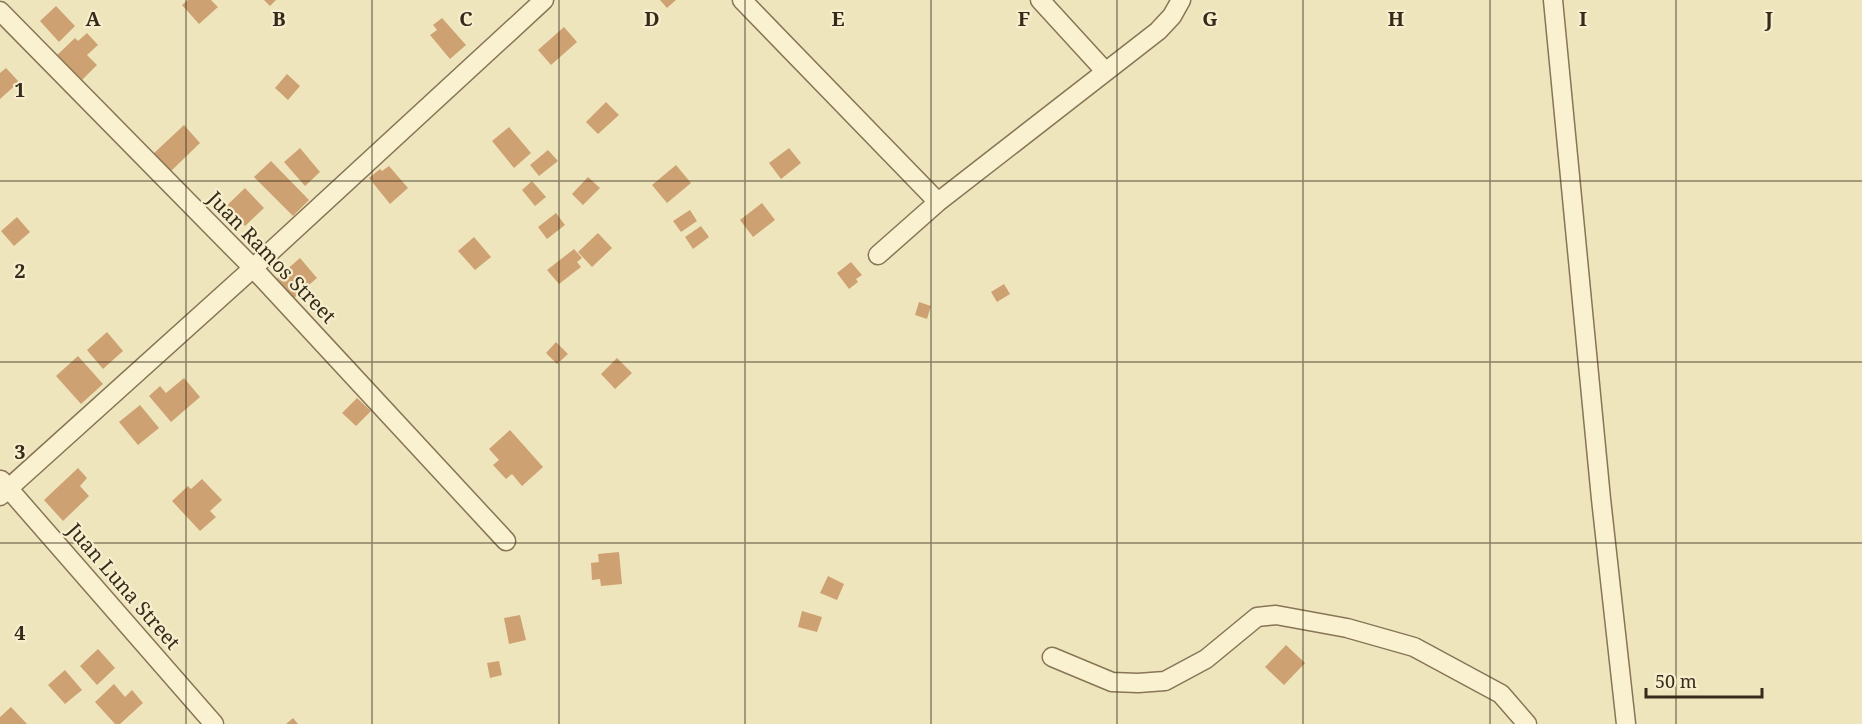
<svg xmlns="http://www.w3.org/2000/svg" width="1862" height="724" font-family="'Noto Serif',serif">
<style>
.building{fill:#cea172}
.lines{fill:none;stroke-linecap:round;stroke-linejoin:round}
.minor-casing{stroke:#877556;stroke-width:21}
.minor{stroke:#faf1d0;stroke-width:18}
.grid{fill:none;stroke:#362b1b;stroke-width:1.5;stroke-opacity:0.55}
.labels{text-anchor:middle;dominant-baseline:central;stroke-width:4.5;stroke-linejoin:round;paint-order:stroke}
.street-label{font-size:20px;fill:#362b1b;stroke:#f6eecd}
.grid-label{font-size:20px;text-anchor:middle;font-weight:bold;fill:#362b1b;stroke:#f6eecd;stroke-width:4.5;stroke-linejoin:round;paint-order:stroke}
</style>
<rect width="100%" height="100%" fill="#efe5bd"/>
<path class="building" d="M188 0H211L218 7 199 24 182 5Z
M264 0H276L270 6Z
M660 0H676L667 8Z
M56 6 75 26 59 42 40 21Z
M442 18 466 45 450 59 430 35 437 30 433 25Z
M564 27 577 42 551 65 538 50Z
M87 33 98 45 87 55 97 65 77 85 53 59 75 38 78 41Z
M6 68 19 82 0 99V73Z
M287 74 300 86 288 100 275 88Z
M606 102 619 115 598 134 586 122Z
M184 125 200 143 169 173 152 155Z
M509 127 531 153 514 168 492 141Z
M300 148 320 172 305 186 284 162Z
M789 148 801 163 781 179 769 163Z
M548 150 558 161 539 176 530 165Z
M271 161 309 200 293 216 254 177Z
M676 165 691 183 667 203 652 185Z
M389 166 408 188 390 204 369 178 380 169 382 171Z
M588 177 600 188 583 205 572 194Z
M532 181 546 197 535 206 522 190Z
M245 188 264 208 245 226 239 220 232 227 219 213Z
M762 203 775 220 753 237 740 220Z
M690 210 697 221 681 232 673 221Z
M556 213 565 225 547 239 538 227Z
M17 217 30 232 14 246 1 231Z
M701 226 709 237 693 249 685 237Z
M598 233 612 248 592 267 578 252Z
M474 237 491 257 475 270 458 251Z
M574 249 582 258 577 262 581 267 559 284 547 270Z
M300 258 317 278 294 298 277 278Z
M851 262 862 275 856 279 858 282 849 289 837 273Z
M1004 284 1010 294 997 302 991 292Z
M919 302 931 306 927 319 915 315Z
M107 332 123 351 103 369 87 350Z
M556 342 568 354 557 364 546 353Z
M78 356 103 384 81 404 56 376Z
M617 358 632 373 615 389 601 374Z
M184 378 200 397 171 422 149 396 160 386 166 393Z
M357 398 371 411 356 426 342 413Z
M140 405 159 428 138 445 119 422Z
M510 430 543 467 522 486 512 474 506 479 493 465 499 460 489 449Z
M78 468 87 478 80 486 89 496 63 521 44 500Z
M202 479 222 500 210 511 216 517 200 531 172 501 188 486 191 489Z
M619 552 622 584 601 586 600 579 592 580 591 563 599 562 598 554Z
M828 576 844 584 837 600 820 593Z
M802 611 822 617 817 632 798 627Z
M520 615 526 640 509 644 504 618Z
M1286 645 1305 663 1284 685 1265 667Z
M98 649 115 668 97 685 80 666Z
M499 661 502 675 490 678 487 663Z
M65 670 82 690 65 704 48 685Z
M114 684 125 697 132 690 143 703 120 724H115L95 702Z
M11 707 27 724H0V717Z
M293 718 298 724H286Z"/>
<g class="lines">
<g class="minor-casing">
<path id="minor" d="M742 0 938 202 1158 31 1172 16 1181 0
M1040 0 1105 71
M1553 0 1601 499 1626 724
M0 11 253 268 506 541
M878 255 938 202
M1 480 214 724
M0 496 253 268 544 0
M1052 657 1112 682 1138 683 1165 681 1206 659 1257 617 1276 615 1347 628 1414 647 1501 694 1527 724"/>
</g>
<use href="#minor" class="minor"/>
</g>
<path class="grid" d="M186 0V724M372 0V724M559 0V724M745 0V724M931 0V724M1117 0V724M1303 0V724M1490 0V724M1676 0V724M0 181H1862M0 362H1862M0 543H1862"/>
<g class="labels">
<g class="street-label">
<text transform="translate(272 257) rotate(46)">Juan Ramos Street</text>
<text transform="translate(124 586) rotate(49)">Juan Luna Street</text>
</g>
</g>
<g class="grid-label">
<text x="93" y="26">A</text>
<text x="279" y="26">B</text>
<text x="466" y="26">C</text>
<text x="652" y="26">D</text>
<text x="838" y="26">E</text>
<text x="1024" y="26">F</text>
<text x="1210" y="26">G</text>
<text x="1396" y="26">H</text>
<text x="1583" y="26">I</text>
<text x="1769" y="26">J</text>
<text x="20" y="97">1</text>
<text x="20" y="278">2</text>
<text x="20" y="459">3</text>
<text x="20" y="640">4</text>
</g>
<path d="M1646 688v9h116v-9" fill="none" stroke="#362b1b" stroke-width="3"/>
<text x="1655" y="688" font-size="18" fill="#362b1b" stroke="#f6eecd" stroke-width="4.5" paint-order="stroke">50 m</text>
</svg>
